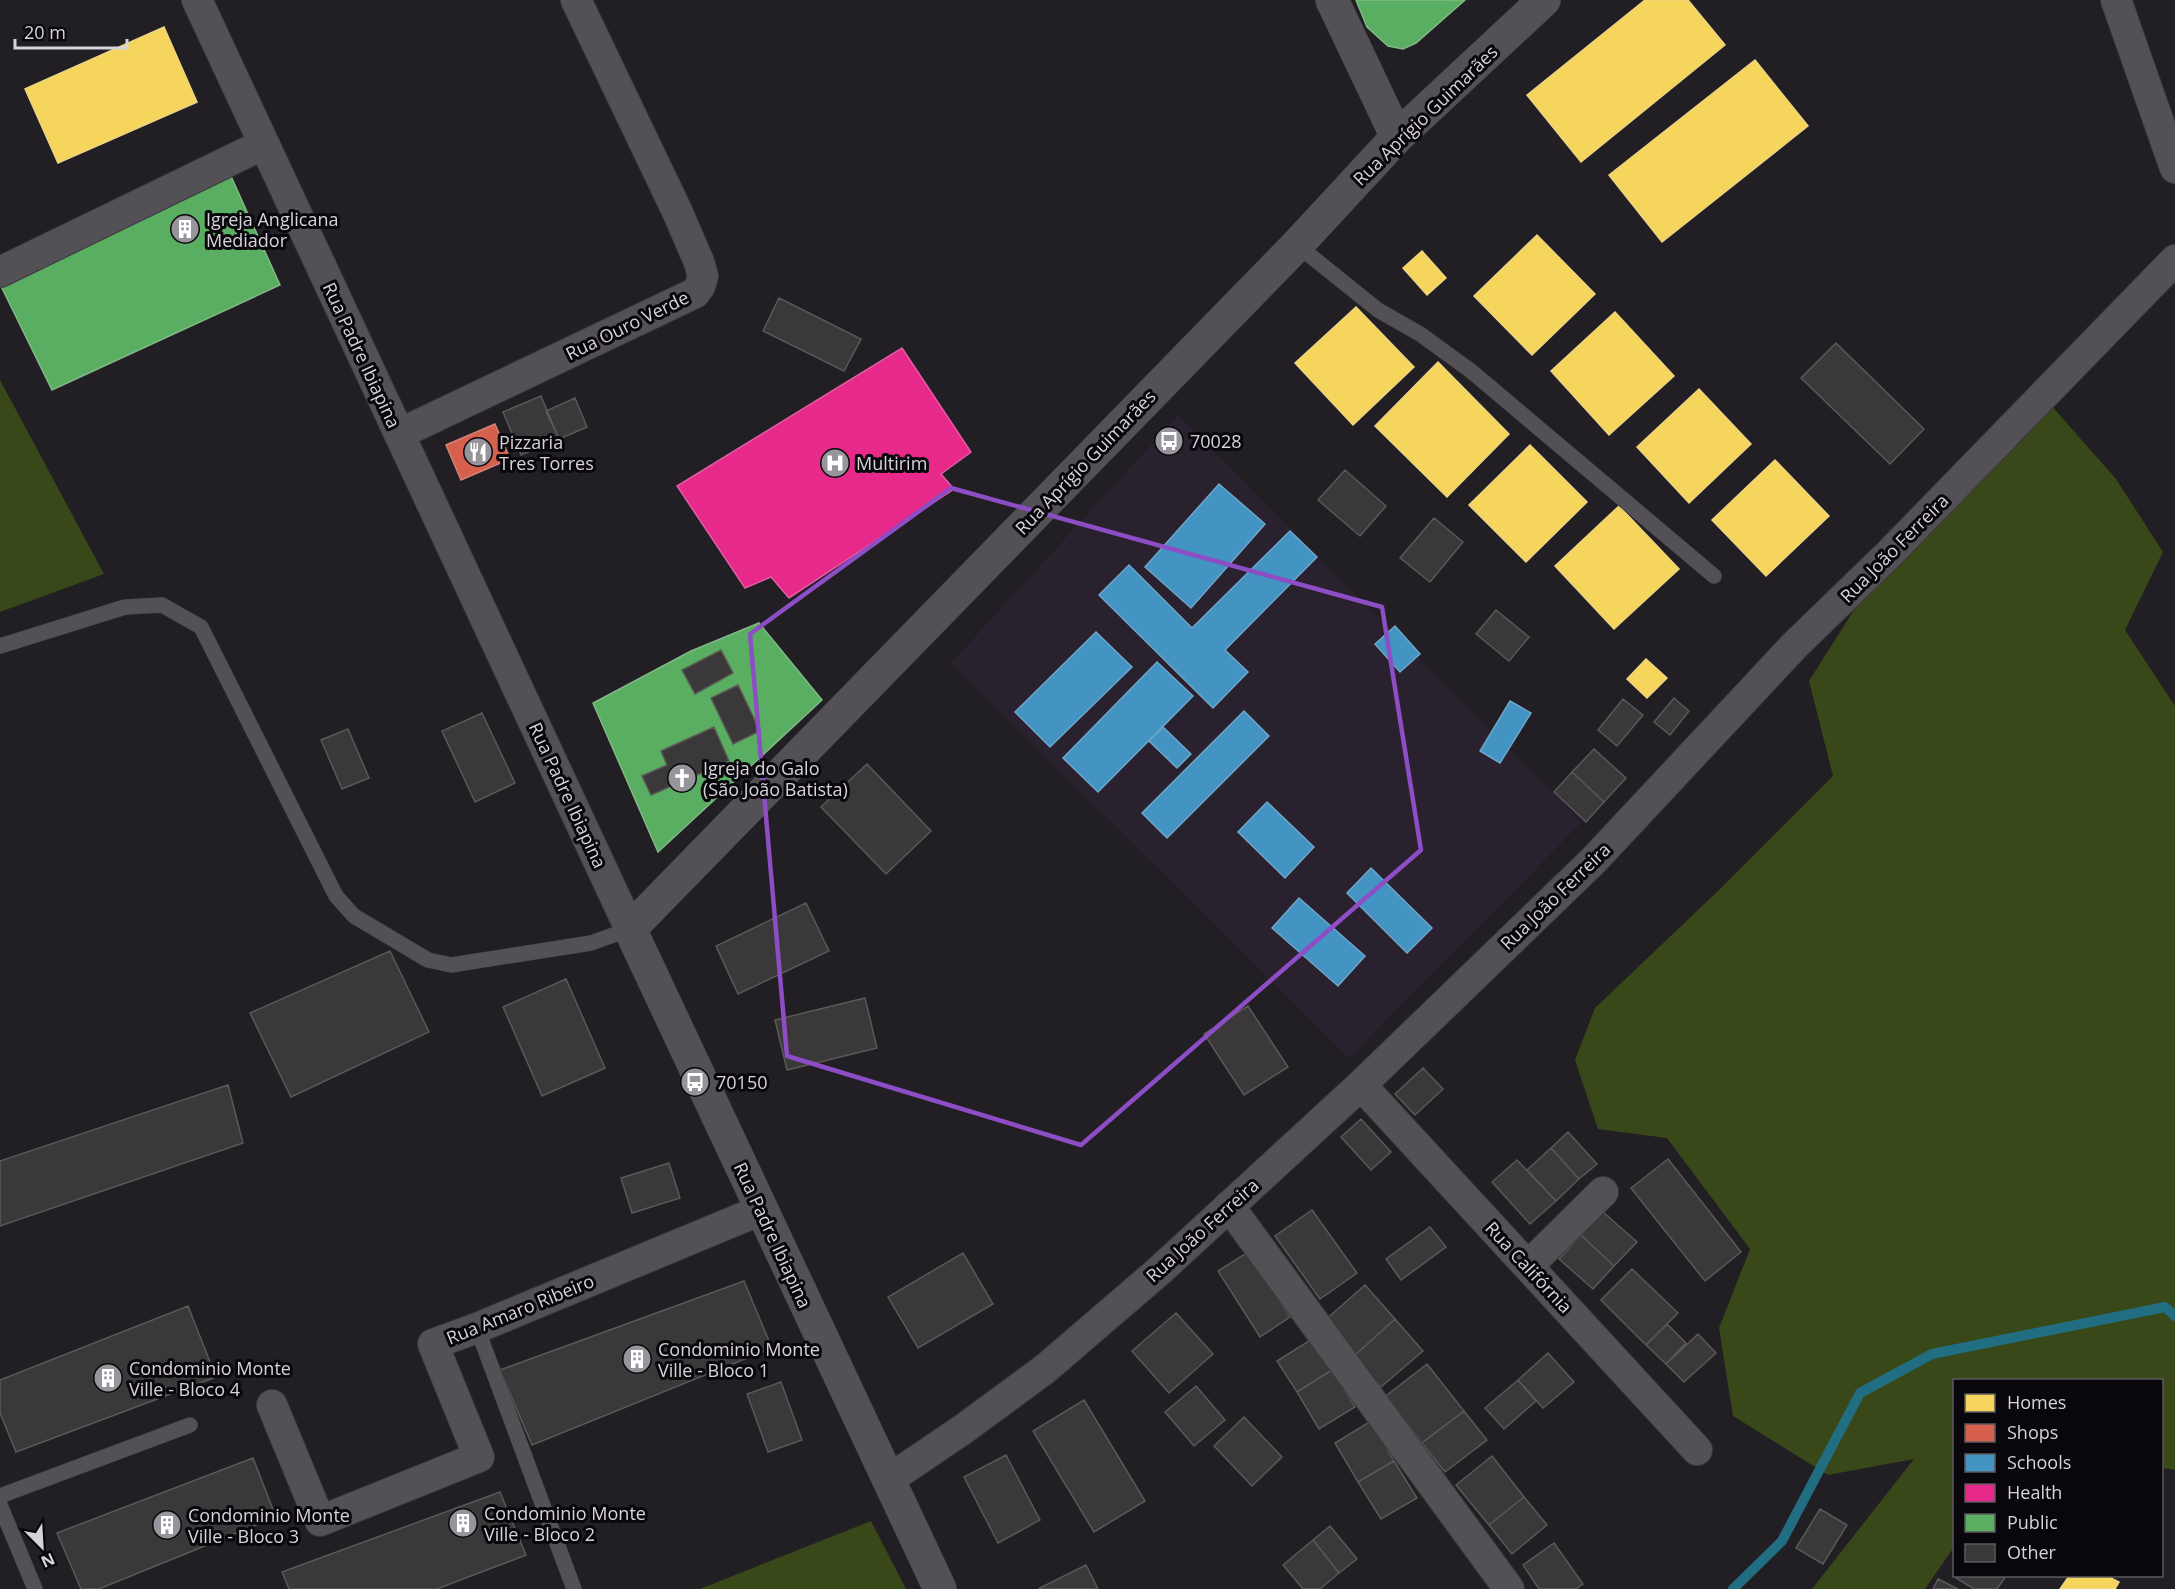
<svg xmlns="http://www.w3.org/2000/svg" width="2175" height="1589" font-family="'Open Sans',sans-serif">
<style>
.education{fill:#2a212e}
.forest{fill:#394818}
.homes{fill:#f6d55c;stroke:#edd482;stroke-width:1.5}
.shops{fill:#d6604d;stroke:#d68278;stroke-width:1.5}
.schools{fill:#4393c3;stroke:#6fa6ca;stroke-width:1.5}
.health{fill:#e7298a;stroke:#e25ca2;stroke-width:1.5}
.public{fill:#5aae61;stroke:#80b986;stroke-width:1.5}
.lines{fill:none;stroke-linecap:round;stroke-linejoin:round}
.stream{stroke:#216d81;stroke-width:10}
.building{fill:#3b3839;stroke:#5b5858;stroke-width:1.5}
.service-casing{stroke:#3c393e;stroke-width:16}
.minor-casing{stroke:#3c393e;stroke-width:32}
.tertiary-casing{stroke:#3c393e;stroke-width:34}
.service{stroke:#545156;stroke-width:15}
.minor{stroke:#545156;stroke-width:30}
.tertiary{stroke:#545156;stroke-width:33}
.marked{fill:none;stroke:#8d4dc5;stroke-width:4.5;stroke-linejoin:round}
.labels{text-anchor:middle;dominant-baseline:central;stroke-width:6;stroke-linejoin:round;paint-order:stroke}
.street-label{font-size:18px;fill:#d7d3db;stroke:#0a070c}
.poi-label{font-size:18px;fill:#d7d3db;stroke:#0a070c;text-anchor:start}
</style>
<rect width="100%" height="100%" fill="#211e24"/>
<path class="education" d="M1178 415 1582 822 1349 1058 951 663Z"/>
<path class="forest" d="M0 380 104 574 0 612Z
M2050 404 2116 479 2163 552 2125 630 2175 706V1470L2162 1468V1380H1954V1547L1925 1589H1812L1914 1459 1828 1475 1733 1416 1719 1328 1750 1249 1667 1138 1598 1129 1575 1060 1595 1008 1718 891 1833 776 1809 681 1854 610Z
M871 1521 906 1589H700Z"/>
<path class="homes" d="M1645 0H1688L1725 45 1581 162 1527 95Z
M164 27 197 102 58 163 25 89Z
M1755 60 1808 126 1662 242 1609 175Z
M1537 235 1595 294 1532 355 1474 296Z
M1422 251 1446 278 1427 295 1403 268Z
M1356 307 1414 367 1353 425 1295 363Z
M1615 312 1674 376 1609 435 1551 371Z
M1438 362 1509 434 1447 497 1375 426Z
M1699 389 1751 444 1689 503 1637 447Z
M1530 445 1587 502 1526 562 1469 505Z
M1775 460 1829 516 1766 576 1712 520Z
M1619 506 1679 569 1614 629 1555 566Z
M1646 659 1667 678 1647 698 1627 679Z
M2069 1576H2107L2119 1582 2115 1589H2060Z"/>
<path class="shops" d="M495 424 510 459 461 480 446 445Z"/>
<path class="schools" d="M1219 484 1265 524 1191 608 1145 567Z
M1290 531 1317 557 1225 650 1248 672 1213 708 1099 595 1129 565 1192 628Z
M1395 626 1420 654 1400 672 1375 644Z
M1096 632 1132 667 1050 747 1015 712Z
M1157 662 1193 696 1098 792 1063 758Z
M1510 701 1531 713 1500 763 1480 751Z
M1244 711 1269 736 1167 838 1142 813Z
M1163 727 1191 754 1177 768 1149 741Z
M1267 802 1314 847 1285 878 1238 832Z
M1371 868 1432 928 1407 953 1347 893Z
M1299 898 1365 956 1338 986 1272 928Z"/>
<path class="health" d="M902 348 971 452 941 474 954 489 789 598 771 577 745 588 677 486Z"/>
<path class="public" d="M1356 0H1465L1416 43 1403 49 1388 46 1367 27Z
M230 174 280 285 52 390 0 284Z
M759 623 822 700 658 852 593 703 691 651Z"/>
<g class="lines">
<path class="stream" d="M1733 1589 1782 1541 1860 1393 1932 1354 2165 1307 2175 1316"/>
</g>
<path class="building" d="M779 298 861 339 844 371 763 331Z
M1836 343 1924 429 1890 464 1801 378Z
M541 396 559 439 521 455 503 412Z
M575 398 587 427 559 439 546 411Z
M1345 470 1386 506 1360 536 1318 500Z
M1434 518 1463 542 1430 582 1400 558Z
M1496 610 1529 637 1509 661 1476 634Z
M721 650 733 673 695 694 682 670Z
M738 685 760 731 733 744 711 698Z
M1674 698 1689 711 1670 735 1654 722Z
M1623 699 1643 715 1617 746 1598 730Z
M482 713 515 783 475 802 442 731Z
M714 727 729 761 651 795 642 776 667 765 661 751Z
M348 729 369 778 342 789 321 740Z
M1594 749 1626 778 1604 802 1572 772Z
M867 764 931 831 886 874 821 807Z
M1572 772 1604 802 1586 822 1554 792Z
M806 903 829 951 738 994 716 946Z
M390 951 429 1032 291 1097 250 1013Z
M566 979 605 1068 542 1096 503 1007Z
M865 998 877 1048 787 1070 775 1020Z
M1248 1006 1288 1067 1244 1095 1204 1034Z
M1423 1068 1443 1089 1415 1115 1395 1094Z
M228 1085 243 1143 0 1226V1161Z
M1361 1119 1391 1152 1371 1170 1341 1137Z
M1568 1132 1597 1164 1579 1179 1551 1148Z
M1551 1148 1579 1179 1556 1201 1527 1170Z
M1668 1159 1741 1252 1705 1281 1631 1188Z
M1517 1160 1556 1201 1530 1224 1492 1182Z
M669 1163 680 1198 632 1213 621 1178Z
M1312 1210 1357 1273 1320 1299 1275 1236Z
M1603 1212 1637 1242 1614 1266 1581 1235Z
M1430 1227 1446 1247 1401 1280 1386 1259Z
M1581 1235 1614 1266 1593 1289 1559 1259Z
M1248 1252 1290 1317 1260 1337 1218 1271Z
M963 1253 993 1304 918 1348 888 1297Z
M1632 1269 1678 1313 1646 1345 1601 1300Z
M744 1281 772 1348 532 1445 500 1370Z
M1365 1285 1395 1319 1354 1356 1323 1322Z
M188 1306 216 1377 16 1452 0 1413V1380Z
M1176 1313 1213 1354 1169 1393 1132 1351Z
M1395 1319 1423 1351 1381 1387 1354 1356Z
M1667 1324 1686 1343 1666 1364 1646 1345Z
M1698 1334 1716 1353 1684 1382 1666 1364Z
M1312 1339 1332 1370 1297 1392 1277 1361Z
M1548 1353 1574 1382 1543 1408 1518 1380Z
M1427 1364 1464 1411 1422 1443 1386 1396Z
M1332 1370 1355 1407 1319 1429 1297 1392Z
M1518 1380 1536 1401 1504 1429 1485 1408Z
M781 1382 802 1440 768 1452 747 1394Z
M1196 1386 1225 1420 1194 1446 1165 1412Z
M1084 1400 1145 1501 1094 1532 1033 1431Z
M1464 1411 1487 1440 1445 1472 1422 1443Z
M1244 1417 1282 1457 1252 1486 1214 1446Z
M1371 1421 1394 1461 1358 1482 1335 1443Z
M1006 1455 1040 1520 998 1543 964 1477Z
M1492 1456 1524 1497 1489 1525 1456 1485Z
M253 1458 276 1517 99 1589H81L57 1533Z
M1394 1461 1417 1498 1381 1519 1358 1482Z
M500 1492 526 1555 437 1589H289L282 1572Z
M1524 1497 1547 1525 1512 1554 1489 1525Z
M1820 1509 1847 1525 1823 1564 1796 1548Z
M1330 1526 1357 1559 1339 1573 1313 1540Z
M1313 1540 1339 1573 1320 1589H1303L1283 1565Z
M1554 1543 1583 1584 1576 1589H1539L1523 1565Z
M1086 1565 1098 1589H1038Z
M1957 1576H2006L1997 1589H1974L1956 1578Z
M1938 1579 1958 1589H1933Z"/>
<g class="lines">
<g class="service-casing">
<path id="service" d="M1297 245 1378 310 1420 334 1471 371 1714 576
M0 646 125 607 162 605 201 627 336 896 354 916 428 960 451 965 591 943 630 929
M477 1328 574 1589
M0 1496 190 1425
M0 1505 35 1589"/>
</g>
<g class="minor-casing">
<path id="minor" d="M197 0 630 929
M2116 0 2175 168
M0 272 264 144
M399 434 695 293 700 286 703 276 699 262 677 211 576 0
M1361 1085 1697 1450
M1229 1206 1509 1589
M1528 1266 1603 1192
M272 1405 320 1521 479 1457 433 1344 477 1328 761 1210
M888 1480 962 1430 1045 1369 1159 1271 1361 1085 1594 860 1795 645 1890 553 2175 260"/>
</g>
<g class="tertiary-casing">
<path id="tertiary" d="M1332 0 1397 137
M940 1589 630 929 1297 245 1397 137 1544 0"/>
</g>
<use href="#service" class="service"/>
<use href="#minor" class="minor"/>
<use href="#tertiary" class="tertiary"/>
</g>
<path class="marked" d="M951 488 1382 607 1421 850 1081 1145 787 1056 750 634Z"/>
<defs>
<g id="building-disc" transform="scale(1.5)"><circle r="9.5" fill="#97949b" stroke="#0a070c"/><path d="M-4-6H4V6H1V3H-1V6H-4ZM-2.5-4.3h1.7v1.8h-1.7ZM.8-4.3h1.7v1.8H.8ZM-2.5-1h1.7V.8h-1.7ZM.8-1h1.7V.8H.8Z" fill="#fff"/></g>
<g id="bus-disc" transform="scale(1.5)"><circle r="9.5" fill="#97949b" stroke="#0a070c"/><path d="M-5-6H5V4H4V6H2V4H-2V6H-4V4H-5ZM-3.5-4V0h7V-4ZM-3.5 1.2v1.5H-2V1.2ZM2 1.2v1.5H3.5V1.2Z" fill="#fff"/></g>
<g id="restaurant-disc" transform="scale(1.5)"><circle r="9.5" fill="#97949b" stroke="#0a070c"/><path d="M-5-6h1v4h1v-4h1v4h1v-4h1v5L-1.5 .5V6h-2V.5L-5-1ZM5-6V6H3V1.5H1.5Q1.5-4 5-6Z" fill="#fff"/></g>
<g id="hospital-disc" transform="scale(1.5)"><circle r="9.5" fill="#97949b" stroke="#0a070c"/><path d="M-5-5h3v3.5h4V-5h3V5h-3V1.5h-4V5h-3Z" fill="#fff"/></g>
<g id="church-disc" transform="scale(1.5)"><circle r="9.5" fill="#97949b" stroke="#0a070c"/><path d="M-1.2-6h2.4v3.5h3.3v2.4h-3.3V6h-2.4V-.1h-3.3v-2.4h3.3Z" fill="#fff"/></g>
</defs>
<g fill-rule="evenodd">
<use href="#building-disc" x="185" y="229"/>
<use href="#bus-disc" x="1169" y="441"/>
<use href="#restaurant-disc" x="478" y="452"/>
<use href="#hospital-disc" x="835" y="463"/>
<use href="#church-disc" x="682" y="778"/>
<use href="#bus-disc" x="695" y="1082"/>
<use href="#building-disc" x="637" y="1359"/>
<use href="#building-disc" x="108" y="1378"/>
<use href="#building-disc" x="463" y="1523"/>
<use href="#building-disc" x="167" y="1525"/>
</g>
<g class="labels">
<g class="street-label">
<text transform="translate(1425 115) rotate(-44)">Rua Aprígio Guimarães</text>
<text transform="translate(627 325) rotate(-26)">Rua Ouro Verde</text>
<text transform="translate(362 355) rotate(65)">Rua Padre Ibiapina</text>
<text transform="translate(1085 462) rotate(-46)">Rua Aprígio Guimarães</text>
<text transform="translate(1894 548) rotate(-45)">Rua João Ferreira</text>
<text transform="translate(568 795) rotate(65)">Rua Padre Ibiapina</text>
<text transform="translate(1555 896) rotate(-44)">Rua João Ferreira</text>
<text transform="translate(1202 1230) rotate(-42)">Rua João Ferreira</text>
<text transform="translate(773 1235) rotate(65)">Rua Padre Ibiapina</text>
<text transform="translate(1529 1267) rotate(47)">Rua Califórnia</text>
<text transform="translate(520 1309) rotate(-22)">Rua Amaro Ribeiro</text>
</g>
<g class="poi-label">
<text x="206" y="219">Igreja Anglicana<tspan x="206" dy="21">Mediador</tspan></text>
<text x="1190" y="441">70028</text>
<text x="499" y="442">Pizzaria<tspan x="499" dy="21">Tres Torres</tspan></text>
<text x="856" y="463">Multirim</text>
<text x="703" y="768">Igreja do Galo<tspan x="703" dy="21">(São João Batista)</tspan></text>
<text x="716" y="1082">70150</text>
<text x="658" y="1349">Condominio Monte<tspan x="658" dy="21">Ville - Bloco 1</tspan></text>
<text x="129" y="1368">Condominio Monte<tspan x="129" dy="21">Ville - Bloco 4</tspan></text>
<text x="484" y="1513">Condominio Monte<tspan x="484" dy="21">Ville - Bloco 2</tspan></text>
<text x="188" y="1515">Condominio Monte<tspan x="188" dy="21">Ville - Bloco 3</tspan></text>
</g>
</g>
<rect x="1953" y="1379" width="210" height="198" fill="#0a070c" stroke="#5c595f" stroke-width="1.5"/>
<rect x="1965" y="1394" width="30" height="18" fill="#f6d55c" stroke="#5c595f" stroke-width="1.5"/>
<text x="2007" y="1409" font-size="18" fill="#d7d3db">Homes</text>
<rect x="1965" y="1424" width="30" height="18" fill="#d6604d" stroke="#5c595f" stroke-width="1.5"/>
<text x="2007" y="1439" font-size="18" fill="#d7d3db">Shops</text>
<rect x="1965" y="1454" width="30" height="18" fill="#4393c3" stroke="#5c595f" stroke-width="1.5"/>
<text x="2007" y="1469" font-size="18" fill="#d7d3db">Schools</text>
<rect x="1965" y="1484" width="30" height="18" fill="#e7298a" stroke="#5c595f" stroke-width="1.5"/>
<text x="2007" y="1499" font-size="18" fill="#d7d3db">Health</text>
<rect x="1965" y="1514" width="30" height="18" fill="#5aae61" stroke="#5c595f" stroke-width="1.5"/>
<text x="2007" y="1529" font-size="18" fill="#d7d3db">Public</text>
<rect x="1965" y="1544" width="30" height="18" fill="#3b3839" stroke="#5c595f" stroke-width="1.5"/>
<text x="2007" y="1559" font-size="18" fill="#d7d3db">Other</text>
<g transform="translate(42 1547) rotate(156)" stroke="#0a070c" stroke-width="4.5" paint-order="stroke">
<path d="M0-4.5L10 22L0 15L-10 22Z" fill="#d7d3db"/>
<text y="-9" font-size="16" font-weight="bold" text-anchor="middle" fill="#d7d3db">N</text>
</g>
<path d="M15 39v9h112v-9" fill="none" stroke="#d7d3db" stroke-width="3"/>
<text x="24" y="39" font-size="18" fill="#d7d3db" stroke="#0a070c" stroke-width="4.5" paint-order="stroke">20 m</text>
</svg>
